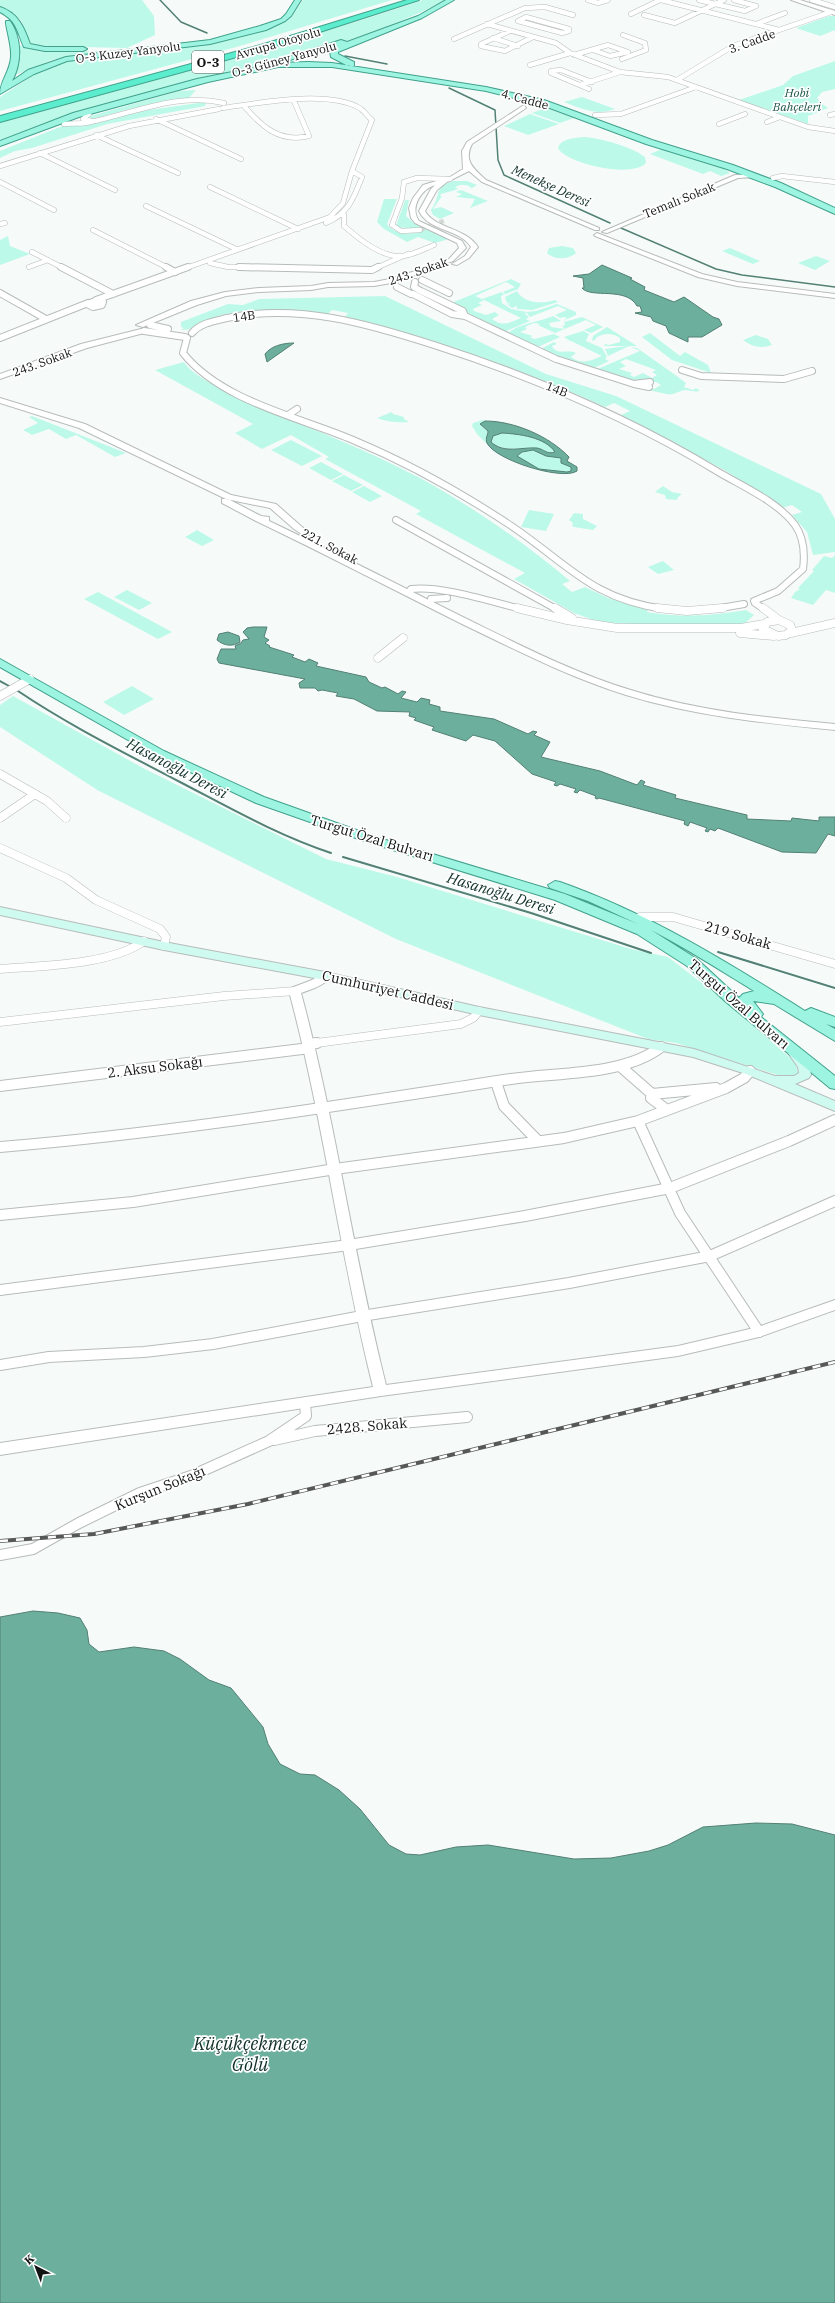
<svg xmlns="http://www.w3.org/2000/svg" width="835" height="2303" font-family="'IBM Plex Serif',serif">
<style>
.green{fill:#bdf9e8;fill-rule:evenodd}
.water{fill:#6daf9d;stroke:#528074;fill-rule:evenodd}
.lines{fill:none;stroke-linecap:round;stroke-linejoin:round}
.stream-far1{stroke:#528074;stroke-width:1.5}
.stream{stroke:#528074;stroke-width:2}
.minor-tunnel{stroke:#d4d8d6;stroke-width:4.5;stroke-dasharray:4.5 2.5;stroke-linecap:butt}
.minor-far3-casing{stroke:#b7bcba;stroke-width:5.5}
.minor-far2-casing{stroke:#b7bcba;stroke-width:8}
.minor-far1-casing{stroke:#b7bcba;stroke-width:9}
.minor-casing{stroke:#b7bcba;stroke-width:12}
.tertiary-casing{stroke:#b7bcba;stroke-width:2}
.secondary-casing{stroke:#b7bcba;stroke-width:2}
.primary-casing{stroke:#41a18c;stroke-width:2}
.motorway-casing{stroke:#41a18c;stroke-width:2}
.minor-far3{stroke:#fff;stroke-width:4.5}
.minor-far2{stroke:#fff;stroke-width:6}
.minor-far1{stroke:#fff;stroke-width:8}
.minor{stroke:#fff;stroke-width:10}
.tertiary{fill:#fff;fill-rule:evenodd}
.secondary{fill:#cefaf0;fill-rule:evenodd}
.primary{fill:#9df4e1;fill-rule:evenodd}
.motorway{fill:#5bedcd;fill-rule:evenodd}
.rail-casing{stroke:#555857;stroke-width:4}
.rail{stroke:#fff;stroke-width:2.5;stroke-dasharray:8;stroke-linecap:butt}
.labels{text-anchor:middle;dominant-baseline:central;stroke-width:3.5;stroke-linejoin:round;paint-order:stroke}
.far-street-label{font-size:12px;fill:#121413;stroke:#fff}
.far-park-label{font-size:12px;font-style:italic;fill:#1b5346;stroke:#fff}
.shield{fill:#fff;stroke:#595a5a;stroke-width:1}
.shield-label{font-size:13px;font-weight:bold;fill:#121413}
.far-water-label{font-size:13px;font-style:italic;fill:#0f3028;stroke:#fff}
.street-label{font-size:14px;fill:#121413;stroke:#fff}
.water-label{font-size:15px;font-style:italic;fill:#0f3028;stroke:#fff}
.near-water-label{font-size:18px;font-style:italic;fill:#0f3028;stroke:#fff}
</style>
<rect width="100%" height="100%" fill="#f6fbf9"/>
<path class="green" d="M0 0H142L154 16 155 35 127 48 36 46 29 42 21 20 0 6Z
M303 0H392L240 46 0 111V97L35 74 59 64 81 58 202 44 270 27 292 16Z
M423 0H445C373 39 290 57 212 77 140 95 70 115 0 140V122C139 76 284 48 423 0Z
M829 16H835V30L820 36 796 28Z
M20 45C46 54 77 51 104 51L52 60 15 75Z
M835 61V89L822 92 817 98 821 103 828 108 808 116V124L739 100 783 85 793 76Z
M196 90 188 99 130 109 89 120 87 117 179 91Z
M582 97 615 109C597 116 582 109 564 102Z
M206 102 205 106 107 124 32 148 15 151 0 158V151L65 125 127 113Z
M546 108 574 118 560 123 532 113Z
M530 114 559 124 528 135 504 126Z
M584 137C601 138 632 147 645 157L646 163C631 179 565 163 558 148 561 138 575 138 584 137Z
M662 149 724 168 730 173 721 176 710 171 703 174 650 154Z
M453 181H467L477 185 470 189 471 187C464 184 459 184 455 188L459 189 441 194 440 196H442L433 209 441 207 454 213 440 219 433 215 431 210C437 202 437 194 441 186Z
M461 190 488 201 470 208 475 199 456 197 462 194 456 192Z
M384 199H397L387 224C395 235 410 235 422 231 415 226 405 230 396 226L405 200H409L406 216 415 224 449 239 435 243 418 237 407 242 384 229 377 222Z
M8 236 10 246 30 254 0 265V240Z
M562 246 573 248 576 253C568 260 554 260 547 253L549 248Z
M730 248 760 261 753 264 722 251Z
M816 256 830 261 815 270 798 263Z
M511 279 521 284 518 289 501 296 502 303 511 309 527 312 536 311 557 304 576 312V315L563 321 567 318 564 317 560 318 555 315 567 310 558 306 530 317 526 312 525 314 529 317 526 319 530 321 504 332 470 316 451 303ZM506 282 515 287 503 292 505 294 504 295 502 292 482 299 475 296ZM484 300 521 318C509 323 502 327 492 319L499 315 495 312 486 315 474 311 473 309 482 305 478 303Z
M517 291C524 304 543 304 555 300L558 302 532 310 517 309V306L512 308 505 302 511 305 506 301 505 297Z
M385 296 546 374 616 396 821 494 835 519V552L813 555 807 532 792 515 802 512 792 505 782 508 726 471 621 415 630 411 614 403 605 407C521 369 435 339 344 318L348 313 332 310 327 315C292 311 256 306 222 315 208 319 194 331 181 330L184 328 181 327V322L228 304 243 305 259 299Z
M553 316 561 321 549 323 551 327 565 329 562 326 565 325 564 322 582 317 603 327 591 333 584 330 596 325 586 320 555 333 538 325 540 324 534 323 525 327 527 329 520 332 533 336 530 337 534 339 554 334 560 337 538 347 508 334C514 325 542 321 553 316Z
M607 327 637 346H604L605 344 609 345 620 342V338C613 333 605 333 597 337L595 340 592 341 593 336Z
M583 331 589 334 586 341 602 348 607 357 605 359 609 361 592 369 541 349 554 342 557 344 552 346C557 356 568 349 576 353L571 357C581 365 590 361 602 356L571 341 581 340 570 341 564 337Z
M650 333 680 356 685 352 708 365 711 373 672 360 642 337Z
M756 335 768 339 772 345C761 349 752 347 743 340Z
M627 346 637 348 681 379 679 378 686 383 684 387 693 390 696 388 700 391C695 392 692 391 686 390 679 390 674 396 666 394L631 386 654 389 661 385 656 382H637L595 370 640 351 629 346 608 356 605 349ZM626 359 656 370 652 372 657 375 652 378 643 373 634 377 630 375 632 373 619 369 626 366 620 362Z
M184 362C195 380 243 399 262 408 315 430 369 451 420 478 473 507 524 542 570 581L562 584 572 592 585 587 608 598 648 609 647 612C681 618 713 616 746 610L754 615 742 626H661L599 622 574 613 514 579 525 573 416 514 421 511 325 459 329 457 291 435 262 449 235 433 253 424 155 370Z
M392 412 393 414 404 417V419L409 422C397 423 388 422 377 418Z
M32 416 126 453 115 457 76 435 66 439 49 429 32 435 23 430 38 423 29 417Z
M482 420 492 422 485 421 481 426 488 431 486 441 492 449 477 434 472 426 473 423Z
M502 433C519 434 545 437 555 452 547 454 544 449 537 448 521 447 504 453 491 442L493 436Z
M291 440 322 456 302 466 271 450Z
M533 450 543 455 561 458V462L571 467V471L568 472 539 469 517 456 522 452Z
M321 462 343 474 331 480 309 468Z
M344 475 363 485 351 491 332 481Z
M364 486 382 496 370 502 352 492Z
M663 486 672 492 682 494C672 500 684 501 666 499L665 495 655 492Z
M529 510 554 514 546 531 521 527Z
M574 513 583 514V519L597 526 593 530 574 527 572 526 573 523 569 520Z
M197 530 214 540 202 546 185 537Z
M824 556 832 558 835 555V593L826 590 813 605 791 598 795 592 800 589 798 588 814 571 812 570Z
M663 561 674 570 658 574 648 567Z
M127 590 152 603 139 610 114 597Z
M98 592 172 632 158 639 84 599Z
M132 686 154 699 124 715 103 702Z
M13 696 143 768 326 859 397 877 631 949 668 957 720 997 795 1062 799 1076 784 1077 676 1043 648 1039 396 939 99 791 0 727V705Z"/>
<path class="water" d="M602 265 632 278 630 279 645 287 644 290 674 302 684 297 713 317 719 319 722 325 702 337H688V342L669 333 666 326 653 321 651 317 635 313 642 312 640 306H637C626 286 591 299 582 288H584L583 278 573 276 589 274Z
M294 343 267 362 265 354C271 346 283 343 294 343Z
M485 421C514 421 549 436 569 457L567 461 577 467V471C562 481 495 460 487 443 485 438 488 435 488 431L480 424ZM502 433C519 434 545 437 555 452 547 455 544 449 537 448 521 447 504 454 491 442L493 436ZM533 450 546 456 561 458V463L571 467V471L567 472 539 469 517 456 522 452Z
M253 627H267L264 637 269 640 265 643 270 646 269 647 294 655 292 657 305 662 309 659 318 663 316 666 366 677 369 682 382 688 385 687 398 694 402 691 406 692 401 698 417 702 421 698 430 700 429 704 440 707V711L494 719 528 734 533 731 537 732 534 735 550 742 541 757 600 771 637 785 641 780 645 782 643 785 676 795 675 798 747 815V819L791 821 792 818 819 821V817H835V836L828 834 816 853 782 852 718 828 715 831 710 829 708 832 705 831 707 828 690 822 688 826 684 824 685 821 599 798 597 799 595 798 596 796 580 790 577 793 574 792 576 789 560 784 557 786 554 785 556 782 532 774 495 741 473 735 466 741 432 730 434 727 414 720 416 718 409 716 410 712 377 711 354 699 336 696 338 693 322 690 318 691 315 688H300L299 683 305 679 219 663 217 659 221 649H236L235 646 241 643 243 640 249 639 243 632 247 628Z
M228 632 239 636 240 642C233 647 224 646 217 640L219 634Z
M33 1611 58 1613 80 1618 87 1630 89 1644 99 1652 134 1647 164 1651 180 1659 209 1680 231 1688 263 1727 268 1744 280 1764 300 1774 315 1775 339 1790 360 1809 389 1845 406 1854 420 1855 456 1847 488 1845 574 1859 611 1858 649 1851 668 1845 703 1827 756 1823 792 1824 835 1835V2303H0V1617Z"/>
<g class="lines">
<path class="stream-far1" d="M160 0 181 22 207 33
M345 56 387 64
M449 88 495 110 498 160 504 175 610 223
M621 228 716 269 742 275 835 287"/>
<path class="stream" d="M0 681 9 686
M18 691C70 726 125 753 180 782 230 808 277 835 331 853
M343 857 531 913 651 953
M718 952 835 988"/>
<path class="minor-tunnel" d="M420 230 446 220"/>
<g class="minor-far3-casing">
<path id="minor-far3" d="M588 0 598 3 608 0
M661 0 779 30
M699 0 745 11 756 6 734 0
M812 0 835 7
M631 14 660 0
M644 15 675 23 724 0
M526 17 569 29V31L562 33 518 21Z
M487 24 556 43 570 53 620 72
M756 24 785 13
M510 31 481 44V46L505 51 533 37
M493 38 518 46
M454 39 525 8 545 7 573 15
M574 55 608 45 628 52 610 56 593 50
M622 59 646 50 645 43 623 35
M530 65 570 53
M677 80 733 46 831 12
M580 85 620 72 668 77 808 127 835 131
M589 89 551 73V71L561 70 592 82
M244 106C262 127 280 143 309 136L294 101
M89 114 83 119 91 121
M595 115 621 114 696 87
M830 115 835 114
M156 119 241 159
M767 122 780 117
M64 124C71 123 78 124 86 123 133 114 175 92 224 103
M719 124 745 114
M96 135 178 173
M40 153 115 190
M0 166 129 126 219 109
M773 178 782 176 835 182
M0 182 54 210
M210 187 298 229
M146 206 236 249
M344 215V226C359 239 383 259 404 256 415 254 424 249 434 245
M326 223C348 214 354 198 362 177L352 171
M0 224 5 223
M93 230 168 268
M420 230 401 231 392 225 402 198 404 182 417 178 450 179
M32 252 63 268
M210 263 228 267 287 268
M29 267 48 260
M186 268 330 217 343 203 352 171 372 120C368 117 365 112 361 109 330 89 258 103 223 108
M376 268 408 254"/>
</g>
<g class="minor-far2-casing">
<path id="minor-far2" d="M61 267 113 294
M166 267 175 272
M239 267 372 270 378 267
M422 280 449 293
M415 282 414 287 419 290
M397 287 411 294
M421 291 463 311 465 316
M0 293 46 319
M413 294 452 314 465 316 556 359 634 384
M96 300 188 267
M98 300 103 302 102 305 93 307 87 304Z
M150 325 168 329
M144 331 185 337
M192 333C200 323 215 321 227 318 299 303 369 324 437 346 536 378 631 419 720 473 744 487 778 502 795 525 804 538 805 554 803 569L778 591 754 601
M0 338 88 303
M187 338 183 353C221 401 299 417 353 440 408 463 460 492 510 525 567 563 591 599 664 609
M682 370 701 376 784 379 812 371
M649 387 634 384 650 382
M288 415 297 409
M396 520 556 609
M408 593 411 589C441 585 491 602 522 609
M431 603V599L447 598
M755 603 764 609
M715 609 744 604"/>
</g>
<g class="minor-far1-casing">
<path id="minor-far1" d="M517 608 567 620 617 628H741L764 624
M555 608 572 618
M657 608 687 611 723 608
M763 608 779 620
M779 620 790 625 792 630 786 635 778 636 763 629 767 622Z
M740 633 774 636
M791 633 835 623
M378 658 403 638
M0 696 30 679
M0 774 47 801 66 818
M0 818 35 794
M0 848 66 878 96 900 160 929 166 937 164 946
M640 917H673L835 964
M0 969C40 966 112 965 144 941
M0 1022 224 996 295 991
M309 1044 461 1024 473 1018 479 1011"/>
</g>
<g class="minor-casing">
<path id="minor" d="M309 1044 317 1043
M620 1066 652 1094
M496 1082 504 1106 538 1141
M0 1086 310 1048
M667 1110 651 1098 652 1094 716 1088
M638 1121 680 1213 759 1332
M0 1147C171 1133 341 1105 511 1079 557 1072 623 1076 661 1047
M0 1215 133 1202 335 1169 564 1138 638 1121 726 1088 744 1078 750 1071
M0 1290 349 1245 525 1216 670 1188 789 1141 835 1120
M0 1365 49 1357 144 1352 213 1344 362 1316 569 1283 710 1256 835 1201
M274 1440 315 1431 467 1417
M0 1555 33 1549 79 1523 140 1493 191 1476 269 1441 306 1416 305 1403"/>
</g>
<g class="tertiary-casing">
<path id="tertiary" d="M791 0H800L835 11V15Z
M524 105 526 108 472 144C463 161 474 169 486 180L599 228V230H595L482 182 469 171 447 182 437 190 425 211C435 229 465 227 478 247L469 258 457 265 452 264 465 256 471 247C459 228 429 232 419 211L431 189 435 185C422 189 409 207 419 221L462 241 466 248 453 261 397 282 374 286 328 287 311 290 259 292 226 296 197 305 143 327 136 325 191 301 225 292 259 288 311 286 328 283 374 282 395 278 449 259 459 248 457 243 415 223 411 218 409 208 413 198 423 185 450 177 463 169 462 151 467 142Z
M754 174 757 176 756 177 738 178 607 233 602 232 735 175Z
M597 233 702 274 737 282 835 294V298L737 286 698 277 595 236 594 235Z
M141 329H144V333L87 348 0 379V374L81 344Z
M0 398 85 424 231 495 276 504 310 534 306 537 294 529 270 508 226 499 79 428 0 403Z
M222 499H228L261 516 269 517V521C337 553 404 588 471 621 524 647 577 674 634 691 699 711 767 718 835 724V730C765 723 694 716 626 695 568 677 514 649 460 623 392 589 325 554 256 521L222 503Z
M325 972 329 973 331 976C324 986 312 989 301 993 336 1122 353 1255 386 1385L678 1346 758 1327 835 1300V1310L759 1337 678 1356 381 1396 0 1455V1443L373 1387C340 1256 324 1122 289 991L291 988 312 980Z"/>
</g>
<g class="secondary-casing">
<path id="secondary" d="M0 907 164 942 325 972 479 1007 694 1049 775 1076H794L799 1073 798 1067 788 1053 794 1049C804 1052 810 1065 811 1075L809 1078 795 1084 835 1101V1111L746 1074 693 1057 479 1015 325 980 164 950 0 915Z"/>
</g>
<g class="primary-casing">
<path id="primary" d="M295 0H301L291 16 285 21 266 30 210 44 67 61 34 74 0 94C0 81 10 72 11 57 12 45 5 25 6 21H10C22 38 22 63 12 81L28 70 66 57 210 40 260 26 281 19 286 14Z
M446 0H454L422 18 338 52V54L354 62V66H348L331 57 330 51 337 46 290 60 286 58 341 40 347 42 418 16Z
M0 7C18 13 24 27 30 44L45 47H83L87 49 83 51H45L24 47C16 30 18 22 0 12Z
M308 62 332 63 486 87 544 100 652 140 733 165 781 183 835 208V214L775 187 727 169 646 144 539 104 486 91 332 67H278L208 82 79 117 0 146V141L73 113 197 79 278 63Z
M0 659 164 751 264 797 376 837 565 894 638 924 588 901 550 888 548 885 555 881 560 882C648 913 726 961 805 1011L811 1008 835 1017V1027L826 1024 835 1029V1041L774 1004 753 1001 763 1014 761 1017 835 1076V1089L830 1088 726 1002 687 966 637 934 555 900 367 842 256 803 156 756 0 667ZM651 930C686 948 720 970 754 991L743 994 739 998 697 959Z"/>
</g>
<g class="motorway-casing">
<path id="motorway" d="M407 0H419L270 48 0 122V116L264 44Z"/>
</g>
<use href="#minor-far3" class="minor-far3"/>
<use href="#minor-far2" class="minor-far2"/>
<use href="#minor-far1" class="minor-far1"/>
<use href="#minor" class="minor"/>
<use href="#tertiary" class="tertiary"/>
<use href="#secondary" class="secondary"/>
<use href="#primary" class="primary"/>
<use href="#motorway" class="motorway"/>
<g class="rail-casing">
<path id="rail" d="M0 1541 94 1534 248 1504 835 1362"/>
</g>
<use href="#rail" class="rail"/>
</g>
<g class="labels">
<g class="far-street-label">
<text transform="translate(752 41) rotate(-20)">3. Cadde</text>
<text transform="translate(278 43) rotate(-16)">Avrupa Otoyolu</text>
<text transform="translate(128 52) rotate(-7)">O-3 Kuzey Yanyolu</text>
<text transform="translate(284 59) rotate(-15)">O-3 Güney Yanyolu</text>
<text transform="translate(525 99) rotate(15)">4. Cadde</text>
<text transform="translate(679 200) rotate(-22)">Temalı Sokak</text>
<text transform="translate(418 271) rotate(-19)">243. Sokak</text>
<text transform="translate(244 316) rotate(-8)">14B</text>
<text transform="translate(42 362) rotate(-20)">243. Sokak</text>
<text transform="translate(557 389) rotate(22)">14B</text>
<text transform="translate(330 546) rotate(28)">221. Sokak</text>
</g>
<g class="far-park-label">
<text x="797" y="92">Hobi<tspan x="797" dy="14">Bahçeleri</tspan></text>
</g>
<rect class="shield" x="192" y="51" width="32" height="22" rx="3"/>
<g class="shield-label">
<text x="208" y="62">O-3</text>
</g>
<g class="far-water-label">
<text transform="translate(551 186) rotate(24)">Menekşe Deresi</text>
</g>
<g class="street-label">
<text transform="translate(372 838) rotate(17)">Turgut Özal Bulvarı</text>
<text transform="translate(738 935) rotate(16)">219 Sokak</text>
<text transform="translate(388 990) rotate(13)">Cumhuriyet Caddesi</text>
<text transform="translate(739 1004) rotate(41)">Turgut Özal Bulvarı</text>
<text transform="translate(155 1067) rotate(-7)">2. Aksu Sokağı</text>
<text transform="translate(367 1426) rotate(-5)">2428. Sokak</text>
<text transform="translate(160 1488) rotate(-22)">Kurşun Sokağı</text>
</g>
<g class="water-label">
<text transform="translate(177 768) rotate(28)">Hasanoğlu Deresi</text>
<text transform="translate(501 893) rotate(17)">Hasanoğlu Deresi</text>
</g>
<g class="near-water-label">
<text x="250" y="2043">Küçükçekmece<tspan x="250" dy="21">Gölü</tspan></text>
</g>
</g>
<g transform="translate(36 2267) rotate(318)" stroke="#ffffff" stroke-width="3" paint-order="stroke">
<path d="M0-3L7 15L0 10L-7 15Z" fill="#121413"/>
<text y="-6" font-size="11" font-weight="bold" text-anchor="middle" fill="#121413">K</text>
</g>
</svg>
